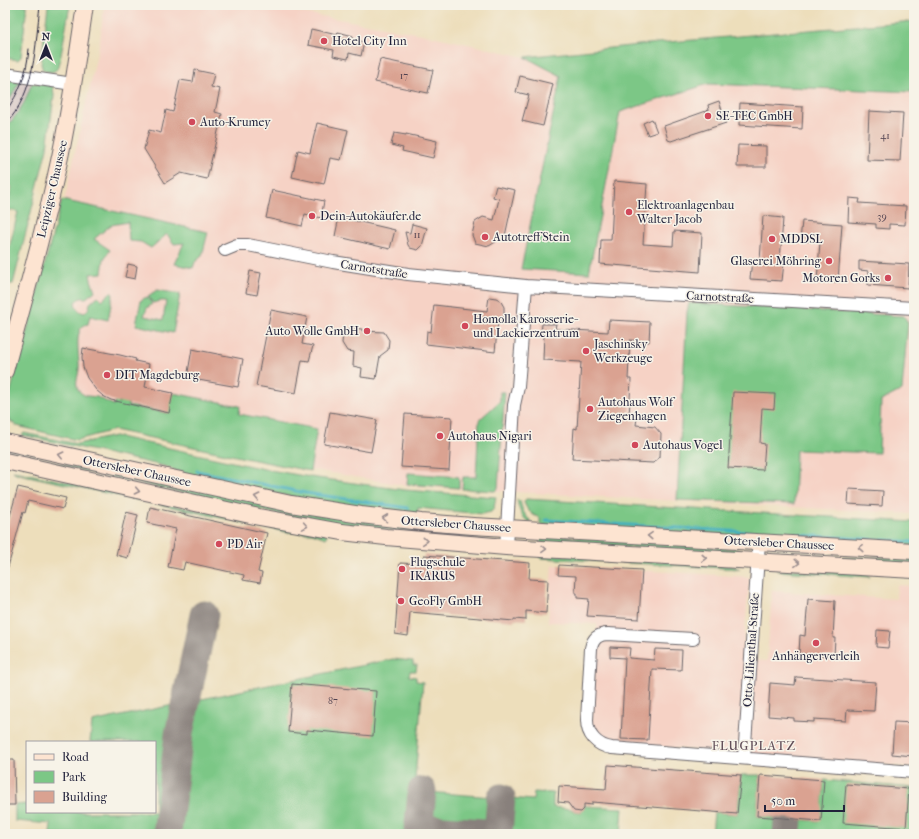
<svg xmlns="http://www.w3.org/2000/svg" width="919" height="839" font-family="'IM FELL French Canon',serif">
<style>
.built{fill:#f6d2c5}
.industrial{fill:#d1bfbf}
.green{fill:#7cc786;stroke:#4f7460}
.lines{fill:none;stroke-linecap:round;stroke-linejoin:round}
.stream{stroke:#41aec0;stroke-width:3}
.taxiway{stroke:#88807b;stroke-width:29}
.building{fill:#daa291}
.street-casing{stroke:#696468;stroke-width:14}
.secondary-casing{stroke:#696468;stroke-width:18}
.street{stroke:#fff;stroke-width:12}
.secondary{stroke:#fde4d1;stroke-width:16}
.tram{stroke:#22223b;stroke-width:1}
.oneway{stroke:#9a8d8e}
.poi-dot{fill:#d1495b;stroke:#f7f3e8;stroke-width:1.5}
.labels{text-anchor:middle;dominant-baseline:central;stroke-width:3;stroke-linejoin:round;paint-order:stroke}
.number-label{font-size:10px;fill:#504250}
.poi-label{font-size:12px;fill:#22223b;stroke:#f7f3e8;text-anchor:start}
.street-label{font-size:12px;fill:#22223b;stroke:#f7f3e8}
.neighbourhood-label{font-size:13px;letter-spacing:1px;fill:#624f59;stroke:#f7f3e8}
</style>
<rect width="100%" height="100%" fill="#f7f3e8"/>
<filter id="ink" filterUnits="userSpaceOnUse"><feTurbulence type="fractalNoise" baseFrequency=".025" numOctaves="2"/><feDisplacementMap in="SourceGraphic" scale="8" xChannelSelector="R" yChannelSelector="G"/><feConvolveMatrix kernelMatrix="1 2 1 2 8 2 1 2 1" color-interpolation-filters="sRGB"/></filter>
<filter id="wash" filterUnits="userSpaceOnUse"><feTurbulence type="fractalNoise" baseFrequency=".012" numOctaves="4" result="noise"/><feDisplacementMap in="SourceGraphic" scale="16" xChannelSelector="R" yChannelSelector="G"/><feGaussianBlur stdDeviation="0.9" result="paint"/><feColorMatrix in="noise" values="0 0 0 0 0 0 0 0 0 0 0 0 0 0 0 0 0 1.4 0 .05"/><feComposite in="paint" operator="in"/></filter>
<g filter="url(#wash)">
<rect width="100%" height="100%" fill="#eddebb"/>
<path class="built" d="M104 5H260L427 35 525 57 561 76 522 269 589 273 620 112 708 84 914 92V514L408 486 250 459 113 427 76 438 64 202 100 41Z
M552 565 750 577 742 659 767 661 772 591 896 599 897 585 914 586V767L609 743 602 739 593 729 592 721 597 624 548 622Z"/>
<path class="industrial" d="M20 81 32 83 25 101 17 114 5 129V108Z"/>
<path class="green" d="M6 5H27L21 57 18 60 5 58V15Z
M48 5H70L59 66C55 73 50 73 43 70L41 64Z
M914 21V92L708 84 620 112 589 273 521 269 561 76 525 57 658 43Z
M5 80 20 81 5 108Z
M32 83 53 86 54 96 47 148 13 284H5V265L18 212 6 209 12 187 5 185V129L17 114 25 101Z
M62 200 208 232 202 256 195 262 193 268 174 264 184 243 174 244 167 234 151 248 141 242 129 241 128 222 111 225 94 239 110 250 104 259 102 273 90 274 91 280 95 291 86 298C81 297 78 299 75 302 76 308 78 311 84 313L89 308 90 303 98 296 102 300 111 292 113 295 108 320 90 316 88 324C72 326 80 357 79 368 79 376 73 385 80 392 85 397 90 396 97 397 102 399 108 403 114 405L115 402 119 403V400L128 402V406L168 413 173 393 240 406 239 414 317 429 310 471 245 458 114 430 77 440 17 426 9 420 7 414 8 401Z
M157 290 180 294 173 333 136 325 141 300 147 297 152 304 147 308 144 316 163 320 166 301H160L153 303 148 296Z
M689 303 904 316 908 323 902 390 881 401 879 453 796 450 794 504 677 500 687 312Z
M500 392H505L498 488 495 491 462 489 463 477H476L479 420 500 401Z
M24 433 77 444 115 436 264 469 310 477 405 490 496 497 494 508 491 512 482 514 418 508 417 516 358 509 198 479 164 466 22 435Z
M17 456 63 465 100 470 441 531 380 529 310 521Z
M13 471 143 497 142 501 15 473Z
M408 473 459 477V488L407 484Z
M526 499 914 522V546L540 525V518C532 515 527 511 524 502Z
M517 500 520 501C522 509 524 515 530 520V522C521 518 519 510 517 500Z
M149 501 327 534 326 538 312 533 286 532 149 502Z
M540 535 737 549 743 553 540 543Z
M541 554 733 566 740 569 541 558Z
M781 554 848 558 914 557V564L780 556Z
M783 569 867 573 870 577 777 571Z
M393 659 413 661V665H417L416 671H410L409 676 416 677V681L423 682 414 791 493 797 490 834H50L51 824 15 821V805L27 804V812H155V742H90L92 722Z
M741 775H760L757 816 820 821 824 780 914 788V834H712L714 812 737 814Z
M534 792 553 793V807L571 809 574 811 581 812 584 809V806L623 808 621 834H506L509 798 533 800Z"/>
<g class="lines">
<path class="stream" d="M197 471 306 493 408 508
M546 520 914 542"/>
<path class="taxiway" d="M418 828 497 834
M167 834 179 734 204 615
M418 834 422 791
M498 834 501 798
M787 834 788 819"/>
</g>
<g id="blocks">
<path class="building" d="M311 29 337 35 338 32 353 36V39L364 42 361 56 349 53 348 59 333 56 334 50 308 45Z
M380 59 433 70 428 93 375 82Z
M195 70 214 74 211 87 220 89 215 112 222 114 207 179 181 173 165 183 144 149 149 130 161 133 166 110 173 112 180 80 193 82Z
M520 76 553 84 543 126 522 121 529 95 516 92Z
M719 101 726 123 671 141 668 140 664 126 709 110 708 105Z
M740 103 803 107 802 129 739 125Z
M869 111 903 113 900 161 867 160Z
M652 119 657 132 648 135 643 123Z
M317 123 348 130 341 160 330 158 324 184 292 177 298 150 310 153Z
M394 133 406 135V134L437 141 433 158 402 151 403 148 391 145Z
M738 145 766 146V167H737Z
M614 181 647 184 643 244 673 246 674 231 702 233 700 272 600 264 601 240H611Z
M496 186 515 190 505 236 499 234 497 241 489 246 475 243 472 235 475 222 483 217 494 220 499 199 493 197Z
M272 190 324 201 321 218 305 214 302 226 266 218Z
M849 198 860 199 859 203 906 206 905 225 889 224V229L876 228V224L848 222Z
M763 216 783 218 780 262H784L782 281 750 279 752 260 760 261Z
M339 217 395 230 390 249 335 236Z
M802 221 842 224 838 282 817 281 820 242 800 241Z
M412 224 427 228 422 246 418 250 410 248 408 245 405 232 410 233Z
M859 261 909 264 908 288 868 285 869 271 859 270Z
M128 264 137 266 135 279 125 277Z
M250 271 261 273 257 295 246 293Z
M489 297 496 298 500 300 504 307V321L498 320 495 352 426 344 427 331 431 332 434 305 487 311Z
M271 310 307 317 302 344 313 346 309 361 302 360 296 393 256 386Z
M609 320 650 322 649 342 630 340 628 379H631L629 418H637L636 425 655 427 661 434 660 457 653 463 572 459 574 428 577 429 581 362 543 360 544 334H541L542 324H556L555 329 608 332Z
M351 328 362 329V331L384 332 389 340 388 350 380 356 376 379 361 377 362 368 353 366 354 352 347 351 342 343 343 334Z
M83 348 120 355 136 359 135 361 149 364 145 387 173 393 169 413 111 400 103 396 96 390 87 378 83 367 82 357Z
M192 349 243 359 238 387 187 378Z
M733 392 775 394 774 409 762 408 760 443 765 444 763 470 728 468Z
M330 412 377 420 371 452 324 444Z
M405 414 452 417 449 470 401 467Z
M18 487 66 498 63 509 28 501 25 513 23 512 8 567 5 566V534Z
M849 489 883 491 882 506 848 504Z
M150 507 267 533 258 572 262 573 260 583 243 580 244 575 185 562 183 570 168 567 176 529 147 523Z
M126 512 138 515 128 558 116 555Z
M424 555 530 563 529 579 548 580 546 613 526 611V620L514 619V621L410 612 408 636 395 634 400 563 423 564Z
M559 565 642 570 639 619 587 616 589 599 577 598V593H575L576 576 558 575Z
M808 599 835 601 833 638H835L834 656 799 654 800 635 805 636Z
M877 630 890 631 888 648 876 647Z
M610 647 630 648 629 658 654 660 655 649 682 650 681 670 652 669 648 740 621 739 625 658 610 657Z
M796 677 876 682 874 711 847 710 846 721 814 719V722L794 721V718L768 716 770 683 795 685Z
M292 684 376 691 373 736 307 730V734L288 732Z
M894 722 914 723 913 756 892 754Z
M5 760H14L15 805H5Z
M608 765 741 775 737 814 592 802V805L584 804V809L581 812 574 811 568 803 558 802 559 786 606 789Z
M760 775 824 780 821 821 757 816Z
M846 784 909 789 906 828 843 823Z"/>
</g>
</g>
<g filter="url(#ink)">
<use href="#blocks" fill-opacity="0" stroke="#696468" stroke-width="1"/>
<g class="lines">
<g class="street-casing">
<path id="street" d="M5 74 73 84
M225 250 237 245H248L333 262 408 274 526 286 914 308
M506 547 514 405 518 387 526 286
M693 639 608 634C599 634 593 638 591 648L587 720C587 735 597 746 612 748L914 772
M744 758 759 542"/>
</g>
<g class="secondary-casing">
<path id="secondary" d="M5 371C23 303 43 235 58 166 70 113 77 59 85 5
M5 442 291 504 361 515 421 522 473 526 914 551
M5 461 259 517 342 532 386 537 506 547 914 570"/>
</g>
<use href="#street" class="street"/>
<use href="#secondary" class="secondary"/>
<path class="tram" d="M5 112C20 93 27 72 29 49
M5 125C36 92 35 47 40 5"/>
</g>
<defs><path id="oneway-chevron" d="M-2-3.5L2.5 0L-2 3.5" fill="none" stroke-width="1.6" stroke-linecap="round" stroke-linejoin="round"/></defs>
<g class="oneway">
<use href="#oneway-chevron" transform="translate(61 455) rotate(-167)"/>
<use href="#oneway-chevron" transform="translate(137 491) rotate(12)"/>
<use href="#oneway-chevron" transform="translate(257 497) rotate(-168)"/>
<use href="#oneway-chevron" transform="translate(385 518) rotate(-173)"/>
<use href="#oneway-chevron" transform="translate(305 526) rotate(10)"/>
<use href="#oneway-chevron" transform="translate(650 536) rotate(-177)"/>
<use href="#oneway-chevron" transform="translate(425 541) rotate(5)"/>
<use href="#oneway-chevron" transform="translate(861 548) rotate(-177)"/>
<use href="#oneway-chevron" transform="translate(544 549) rotate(2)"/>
<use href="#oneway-chevron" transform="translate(704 558) rotate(3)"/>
<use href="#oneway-chevron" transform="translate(797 563) rotate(3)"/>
</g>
</g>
<g class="poi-dot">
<circle cx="324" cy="41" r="4"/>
<circle cx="708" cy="116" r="4"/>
<circle cx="192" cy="122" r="4"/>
<circle cx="629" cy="212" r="4"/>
<circle cx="312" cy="216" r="4"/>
<circle cx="485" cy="237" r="4"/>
<circle cx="772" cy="239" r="4"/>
<circle cx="829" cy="261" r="4"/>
<circle cx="888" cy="278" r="4"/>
<circle cx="465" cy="326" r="4"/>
<circle cx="367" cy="331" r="4"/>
<circle cx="586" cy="351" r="4"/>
<circle cx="107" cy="375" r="4"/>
<circle cx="590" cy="409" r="4"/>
<circle cx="440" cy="436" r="4"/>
<circle cx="635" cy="445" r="4"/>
<circle cx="219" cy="544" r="4"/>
<circle cx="402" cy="569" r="4"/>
<circle cx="401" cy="601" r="4"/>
<circle cx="816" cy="643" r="4"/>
</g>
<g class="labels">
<g class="number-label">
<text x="404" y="76">17</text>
<text x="885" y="136">41</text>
<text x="882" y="217">39</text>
<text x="417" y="235">11</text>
<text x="333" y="701">87</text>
</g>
<g class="poi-label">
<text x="332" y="41">Hotel City Inn</text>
<text x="716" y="116">SE-TEC GmbH</text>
<text x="200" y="122">Auto-Krumey</text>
<text x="637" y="205">Elektroanlagenbau<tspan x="637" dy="14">Walter Jacob</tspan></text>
<text x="320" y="216">Dein-Autokäufer.de</text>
<text x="493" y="237">Autotreff Stein</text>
<text x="780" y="239">MDDSL</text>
<text x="821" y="261" text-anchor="end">Glaserei Möhring</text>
<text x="880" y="278" text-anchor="end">Motoren Gorks</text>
<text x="473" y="319">Homolla Karosserie-<tspan x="473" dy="14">und Lackierzentrum</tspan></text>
<text x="359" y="331" text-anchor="end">Auto Wolle GmbH</text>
<text x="594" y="344">Jaschinsky<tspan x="594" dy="14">Werkzeuge</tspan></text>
<text x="115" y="375">DIT Magdeburg</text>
<text x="598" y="402">Autohaus Wolf<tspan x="598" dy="14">Ziegenhagen</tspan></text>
<text x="448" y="436">Autohaus Nigari</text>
<text x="643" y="445">Autohaus Vogel</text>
<text x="227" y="544">PD Air</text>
<text x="410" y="562">Flugschule<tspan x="410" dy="14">IKARUS</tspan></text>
<text x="409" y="601">GeoFly GmbH</text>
<text x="816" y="656" text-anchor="middle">Anhängerverleih</text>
</g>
<g class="street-label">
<text transform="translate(52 189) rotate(-77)">Leipziger Chaussee</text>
<text transform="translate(374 269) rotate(9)">Carnotstraße</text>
<text transform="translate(720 297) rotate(3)">Carnotstraße</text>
<text transform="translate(137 471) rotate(12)">Ottersleber Chaussee</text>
<text transform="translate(456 524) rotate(4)">Ottersleber Chaussee</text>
<text transform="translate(779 543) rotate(3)">Ottersleber Chaussee</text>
<text transform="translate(751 650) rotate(-86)">Otto-Lilienthal-Straße</text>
</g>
<g class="neighbourhood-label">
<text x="754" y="745">FLUGPLATZ</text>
</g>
</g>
<rect width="919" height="839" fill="none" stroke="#f7f3e8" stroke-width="20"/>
<rect x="26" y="741" width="130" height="72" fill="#f7f3e8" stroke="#a29fa3"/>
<rect x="34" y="754" width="20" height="6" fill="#fde4d1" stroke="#a29fa3"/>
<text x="62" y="761" font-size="12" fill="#22223b">Road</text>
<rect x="34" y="771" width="20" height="12" fill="#7cc786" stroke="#a29fa3"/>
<text x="62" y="781" font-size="12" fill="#22223b">Park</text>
<rect x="34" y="791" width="20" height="12" fill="#daa291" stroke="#a29fa3"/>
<text x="62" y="801" font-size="12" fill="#22223b">Building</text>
<g transform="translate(46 46)" stroke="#f7f3e8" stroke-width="3" paint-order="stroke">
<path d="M0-3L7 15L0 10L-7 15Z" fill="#22223b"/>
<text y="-6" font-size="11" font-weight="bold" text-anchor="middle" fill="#22223b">N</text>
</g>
<path d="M765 805v6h79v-6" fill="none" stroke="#22223b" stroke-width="2"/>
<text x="771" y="805" font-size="12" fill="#22223b" stroke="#f7f3e8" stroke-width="3" paint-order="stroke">50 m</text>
</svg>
